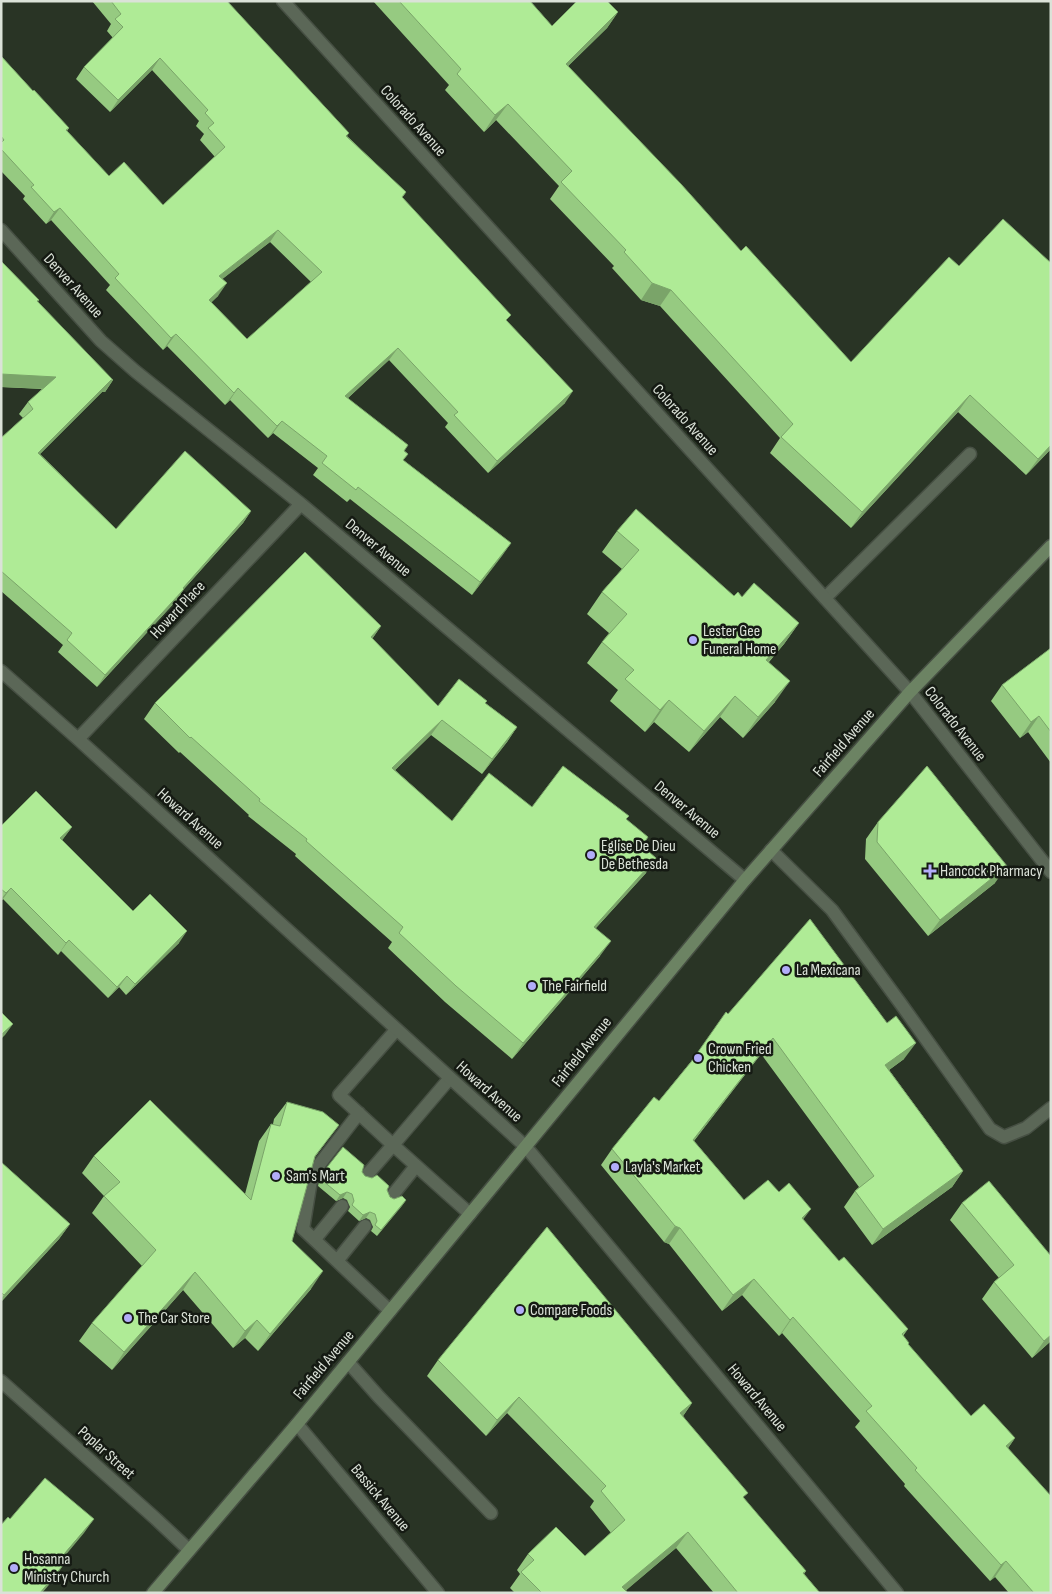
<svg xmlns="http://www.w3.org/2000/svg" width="1052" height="1594" font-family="'Sofia Sans Condensed',sans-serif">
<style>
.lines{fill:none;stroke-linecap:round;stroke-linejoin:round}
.service-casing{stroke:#464f43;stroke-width:15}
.minor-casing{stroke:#464f43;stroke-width:15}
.secondary-casing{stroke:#464f43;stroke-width:15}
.service{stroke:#5b6757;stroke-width:12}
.minor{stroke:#5b6757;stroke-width:12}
.secondary{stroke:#6c8363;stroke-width:12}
.wall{fill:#96ca81;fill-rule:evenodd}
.shaded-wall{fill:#7aa469}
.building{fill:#afeb96;stroke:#7aa469;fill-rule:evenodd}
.poi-dot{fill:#b2adf9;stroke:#151a13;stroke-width:2}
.labels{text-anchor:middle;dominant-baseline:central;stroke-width:5;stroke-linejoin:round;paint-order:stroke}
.street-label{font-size:16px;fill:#dbe2d8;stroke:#151a13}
.poi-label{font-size:16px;fill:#dbe2d8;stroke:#151a13;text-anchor:start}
</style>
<rect width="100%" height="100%" fill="#293425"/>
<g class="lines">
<g class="service-casing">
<path id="service" d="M825 598 970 454
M771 850 832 910 901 1004 990 1129 1004 1137 1026 1128 1051 1108
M396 1030 339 1095 393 1145 450 1078
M359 1113 312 1174 303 1229 390 1311
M366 1176 393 1145 470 1214
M391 1197 416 1166
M315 1239 342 1206
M337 1261 365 1226
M348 1362 379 1397 491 1513"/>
</g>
<g class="minor-casing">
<path id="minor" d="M283 1 910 692 1051 872
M1 230 101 341 135 371 301 504 745 880
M1 671 78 739 526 1147 897 1593
M78 739 301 504
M1 1381 156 1519 189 1550
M297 1424 438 1593"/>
</g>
<g class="secondary-casing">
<path id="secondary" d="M153 1593 297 1424 745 880 910 692 1051 546"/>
</g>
<use href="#service" class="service"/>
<use href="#minor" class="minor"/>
<use href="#secondary" class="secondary"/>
</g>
<path class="wall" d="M92 1H227L349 133 347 136 406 192 402 198 507 321 565 403 488 473 445 427 448 423 389 360 348 398 408 454 403 460 511 543 472 595 350 499 347 502 313 475 318 468 273 433 268 438 230 400 225 405 167 346 163 350 106 290 110 285 51 220 46 224 23 199 25 196 1 171V56L33 91 69 128 67 131 109 176 163 205 215 157 200 140 204 134 196 126 199 121 152 70 110 112 76 79 84 67 113 38 107 31 111 24ZM270 242 311 282 247 339 211 302 218 296 222 279Z
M373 1H530L552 26 618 12 607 28 568 66 741 251 851 362 959 266 1051 263V449L1026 475 958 412 851 528 770 453 780 438 660 306 641 300 612 268 614 266 550 199 559 186 496 120 484 132 445 90 449 85Z
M1 261 39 300 38 302 113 380 105 392H102L40 454 116 529 251 511 243 523 184 589 176 601 97 687 58 652 63 645 1 591V438L23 418 19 414 28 402 42 389 1 387Z
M617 531 734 596 742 597 799 623 784 644 769 662 775 702 743 738 720 717 689 752 654 722 645 732 610 701 618 690 587 663 602 642 609 633 587 614 602 592 622 569 602 552Z
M381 626 372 639 438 706 485 703 517 727 507 742 482 774 431 735 395 770 452 821 532 807 626 819 642 846 646 873 596 928 600 956 512 1059 445 1002 388 948 392 942 295 856 296 854 248 816 249 815 180 752 179 753 144 719 155 703Z
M1051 648V763L1028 732 1020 738 991 701 1002 685Z
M878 822 995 883 928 936 865 859 866 839Z
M1 826 72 827 62 840 133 911 179 943 126 995 119 987 108 998 61 951 58 955 3 899 1 901Z
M728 1014 904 1059 889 1070 963 1171 952 1187 872 1245 844 1207 855 1191 859 1187 761 1054 694 1141 744 1200 803 1220 839 1261 908 1329 903 1336 908 1345 971 1416 1015 1438 1008 1448 1051 1593H1009L995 1577 990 1581 904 1486 905 1484 855 1427 860 1421 782 1333 779 1336 742 1295 722 1311 669 1244 664 1242 601 1165 612 1149 659 1101 690 1063Z
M287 1102 326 1142 315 1157 292 1241 311 1289 258 1351 245 1338 233 1348 183 1290 112 1370 79 1341 92 1323 142 1266 92 1213 104 1196 82 1173 94 1156 245 1194 259 1141 271 1124H273L274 1119Z
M1 1162 70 1224 59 1239 1 1302Z
M324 1171 362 1172 365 1176 372 1178 387 1190 390 1197 394 1199 406 1200 377 1236 371 1231 373 1227 370 1220 366 1218 359 1221 348 1211 350 1207 347 1200 343 1198 336 1201 318 1186 320 1177Z
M962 1203 1051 1256V1341L1032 1358 982 1299 994 1282 999 1278 950 1220Z
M438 1360 692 1403 683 1416 744 1499 806 1571 804 1574 820 1593H714L676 1548 626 1590 628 1593H515L510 1588 520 1574 517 1570 528 1554 585 1556 611 1533 590 1507 594 1501 507 1413 486 1436 427 1376Z"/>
<path class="shaded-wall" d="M618 12 607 28 554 80 566 64Z
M160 58 152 70 110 112 118 100Z
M508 104 496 120 484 132 495 115Z
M60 208 51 220 46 224 54 212Z
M278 230 270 242 211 288 219 276Z
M227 283 218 296 201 313 209 300Z
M652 283 671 290 660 306 641 300Z
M176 334 167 346 163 350 171 338Z
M398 348 389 360 337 408 345 396Z
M1 374 56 377 48 389 1 387Z
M111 380H113L105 392H102L29 465 38 453Z
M238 388 230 400 225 405 234 393Z
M573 391 565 403 488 473 497 461Z
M970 395 958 412 851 528 862 512Z
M282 421 273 433 268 438 277 426Z
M1051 445V449L1026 475 1038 459Z
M251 511 243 523 174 600 183 588Z
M511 543 502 556 472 595 480 582Z
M184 589 176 601 97 687 105 675Z
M799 623 784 644 751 681 766 660Z
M381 626 370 642 371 637Z
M790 681 775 702 743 738 758 717Z
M735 696 720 717 689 752 704 731Z
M669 700 654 722 645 732 660 710Z
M1039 716 1028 732 1020 738 1031 722Z
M442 720 431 735 382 783 392 768Z
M517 727 507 742 482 774 492 759Z
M72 827 63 839 52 850 60 838Z
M656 858 646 873 583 942 594 927Z
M1007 866 995 883 928 936 940 920Z
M11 888 3 899 1 901V899L6 893Z
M187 931 179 943 126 995 135 984Z
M69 940 61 951 58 955 66 943Z
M611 941 600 956 512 1059 523 1043Z
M127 976 119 987 108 998 117 987Z
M13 1024 5 1035 1 1039V1035Z
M773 1038 761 1054 682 1156 693 1140Z
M916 1043 904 1059 874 1081 885 1065Z
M963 1171 952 1187 872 1245 883 1229Z
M347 1192 343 1198 336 1201 340 1195Z
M406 1200 402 1206 377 1236 381 1230Z
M811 1209 799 1225 802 1218Z
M370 1212 366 1218 359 1221 363 1215Z
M70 1224 59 1239 1 1302V1299L4 1295Z
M675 1226 680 1228 669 1244 664 1242Z
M323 1271 311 1289 258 1351 270 1334Z
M195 1272 183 1290 112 1370 124 1352Z
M754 1279 742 1295 722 1311 733 1295Z
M793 1317 782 1333 779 1336 790 1320Z
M257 1320 245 1338 233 1348 245 1331Z
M1051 1335V1341L1032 1358 1044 1341Z
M519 1397 507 1413 486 1436 497 1420Z
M692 1403 681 1419 680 1413Z
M1015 1438 1004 1454 1006 1446Z
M94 1519 84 1533 49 1575 59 1560Z
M688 1532 676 1548 623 1593 622 1587Z
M1006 1561 995 1577 990 1581 1001 1565Z
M64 1564 54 1579 42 1593H40Z"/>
<path class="building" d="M111 1H227L349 133 346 136 406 192 402 197 511 315 506 320 573 391 497 461 454 415 458 412 398 348 345 396 408 445 404 451 408 454 403 460 511 543 480 582 358 487 356 490 322 463 327 456 282 421 277 426 238 388 234 393 176 334 171 338 115 278 119 274 60 208 54 212 31 187 34 185 1 149V143L4 140 1 136V56L33 91 34 90 69 128 66 130 109 176 124 162 163 205 225 147 208 128 214 123 205 113 208 110 160 58 118 100 84 67 123 27 115 19 121 14ZM278 230 322 272 247 339 209 300 227 283 219 276Z
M399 1H530L552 26 577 1H607L618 12 566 64 681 184 741 251 746 246 851 362 949 257 959 266 1003 219 1051 263V445L1038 459 970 395 862 512 781 437 793 424 671 290 652 283 624 252 626 250 561 182 572 171 508 104 495 115 457 74 461 69Z
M1 261 39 300 37 301 113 380H111L38 453 116 529 185 451 251 511 183 588 184 589 105 675 67 640 72 633 1 571V438L33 409 28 402 56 377 1 374Z
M636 509 734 596 738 592 742 597 754 583 799 623 766 660 790 681 758 717 735 696 704 731 669 700 660 710 625 679 634 670 602 642 627 614 602 592 639 550 617 531Z
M305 552 381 626 371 637 438 706 459 679 487 701 485 703 517 727 492 759 442 720 392 768 452 821 489 773 532 807 563 766 629 816 626 819 648 837 642 846 656 858 594 927 611 941 523 1043 456 986 399 933 403 927 306 841 307 839 259 801 260 799 191 737 190 738 155 703Z
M1051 648V732L1039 716 1031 722 1002 685Z
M927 766 1007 866 940 920 877 842 878 822Z
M36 791 72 827 60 838 133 911 150 894 187 931 135 984 127 976 117 987 69 940 66 943 11 888 6 893 1 889V826Z
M810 919 887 1023 896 1016 916 1043 885 1065 963 1171 883 1229 855 1191 874 1176 773 1038 693 1140 744 1200 768 1180 779 1192 789 1183 811 1209 802 1218 839 1261 844 1257 908 1329 902 1334 909 1343 908 1344 971 1416 984 1404 1015 1438 1006 1446 1051 1496V1593H1034L1006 1561 1001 1565 915 1470 917 1468 866 1411 872 1406 793 1317 790 1320 754 1279 733 1295 680 1228 675 1226 612 1149 654 1097 659 1101 691 1062 726 1012 728 1014Z
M1 1012 13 1024 1 1035Z
M150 1100 251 1200 271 1124 280 1126 287 1102 323 1112 339 1125 315 1156 292 1241 323 1271 270 1334 257 1320 245 1331 195 1272 124 1352 92 1323 156 1250 104 1196 120 1182 94 1156Z
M343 1147 364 1165 362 1172 365 1176 372 1178 377 1175 389 1186 387 1190 390 1197 394 1199 402 1196 406 1200 381 1230 375 1225 377 1221 375 1214 370 1212 363 1215 352 1205 354 1201 352 1194 347 1192 340 1195 322 1180 324 1171Z
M1 1162 70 1224 4 1295 1 1292Z
M989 1181 1051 1256V1335L1044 1341 994 1282 1014 1265 962 1203Z
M547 1227 692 1403 680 1413 748 1493 743 1497 806 1571 803 1573 820 1593H738L688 1532 622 1587 628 1593H542L521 1572 534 1560 528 1554 556 1527 585 1556 625 1520 601 1491 606 1486 519 1397 497 1420 438 1360Z
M45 1478 94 1519 59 1560 64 1564 40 1593H1V1525L8 1517 10 1519Z"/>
<g class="poi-dot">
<circle cx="693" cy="640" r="5"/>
<circle cx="591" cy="855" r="5"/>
<path d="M927.5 863.5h5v5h5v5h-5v5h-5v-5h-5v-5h5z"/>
<circle cx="786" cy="970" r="5"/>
<circle cx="532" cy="986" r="5"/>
<circle cx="698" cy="1058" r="5"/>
<circle cx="615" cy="1167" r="5"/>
<circle cx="276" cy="1176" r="5"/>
<circle cx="520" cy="1310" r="5"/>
<circle cx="128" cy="1318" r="5"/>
<circle cx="14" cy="1568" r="5"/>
</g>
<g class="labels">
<g class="street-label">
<text transform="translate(413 121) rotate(48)">Colorado Avenue</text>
<text transform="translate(73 286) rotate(48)">Denver Avenue</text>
<text transform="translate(685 420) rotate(48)">Colorado Avenue</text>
<text transform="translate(378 548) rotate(40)">Denver Avenue</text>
<text transform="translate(178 610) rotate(-47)">Howard Place</text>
<text transform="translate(955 724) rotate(52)">Colorado Avenue</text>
<text transform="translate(844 743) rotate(-49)">Fairfield Avenue</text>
<text transform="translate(687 810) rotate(40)">Denver Avenue</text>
<text transform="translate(190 819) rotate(42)">Howard Avenue</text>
<text transform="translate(582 1052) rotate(-51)">Fairfield Avenue</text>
<text transform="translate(489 1092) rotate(42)">Howard Avenue</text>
<text transform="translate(324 1365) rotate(-50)">Fairfield Avenue</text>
<text transform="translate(757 1398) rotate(50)">Howard Avenue</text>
<text transform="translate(106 1453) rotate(42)">Poplar Street</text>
<text transform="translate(380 1498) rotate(50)">Bassick Avenue</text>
</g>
<g class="poi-label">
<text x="703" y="631">Lester Gee<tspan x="703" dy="18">Funeral Home</tspan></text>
<text x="601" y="846">Eglise De Dieu<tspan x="601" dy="18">De Bethesda</tspan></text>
<text x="940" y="871">Hancock Pharmacy</text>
<text x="796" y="970">La Mexicana</text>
<text x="542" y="986">The Fairfield</text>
<text x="708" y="1049">Crown Fried<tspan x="708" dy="18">Chicken</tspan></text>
<text x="625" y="1167">Layla's Market</text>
<text x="286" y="1176">Sam's Mart</text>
<text x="530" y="1310">Compare Foods</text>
<text x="138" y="1318">The Car Store</text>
<text x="24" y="1559">Hosanna<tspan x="24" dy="18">Ministry Church</tspan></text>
</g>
</g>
<rect width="1052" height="1594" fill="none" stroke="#dbe2d8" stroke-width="5"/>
</svg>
